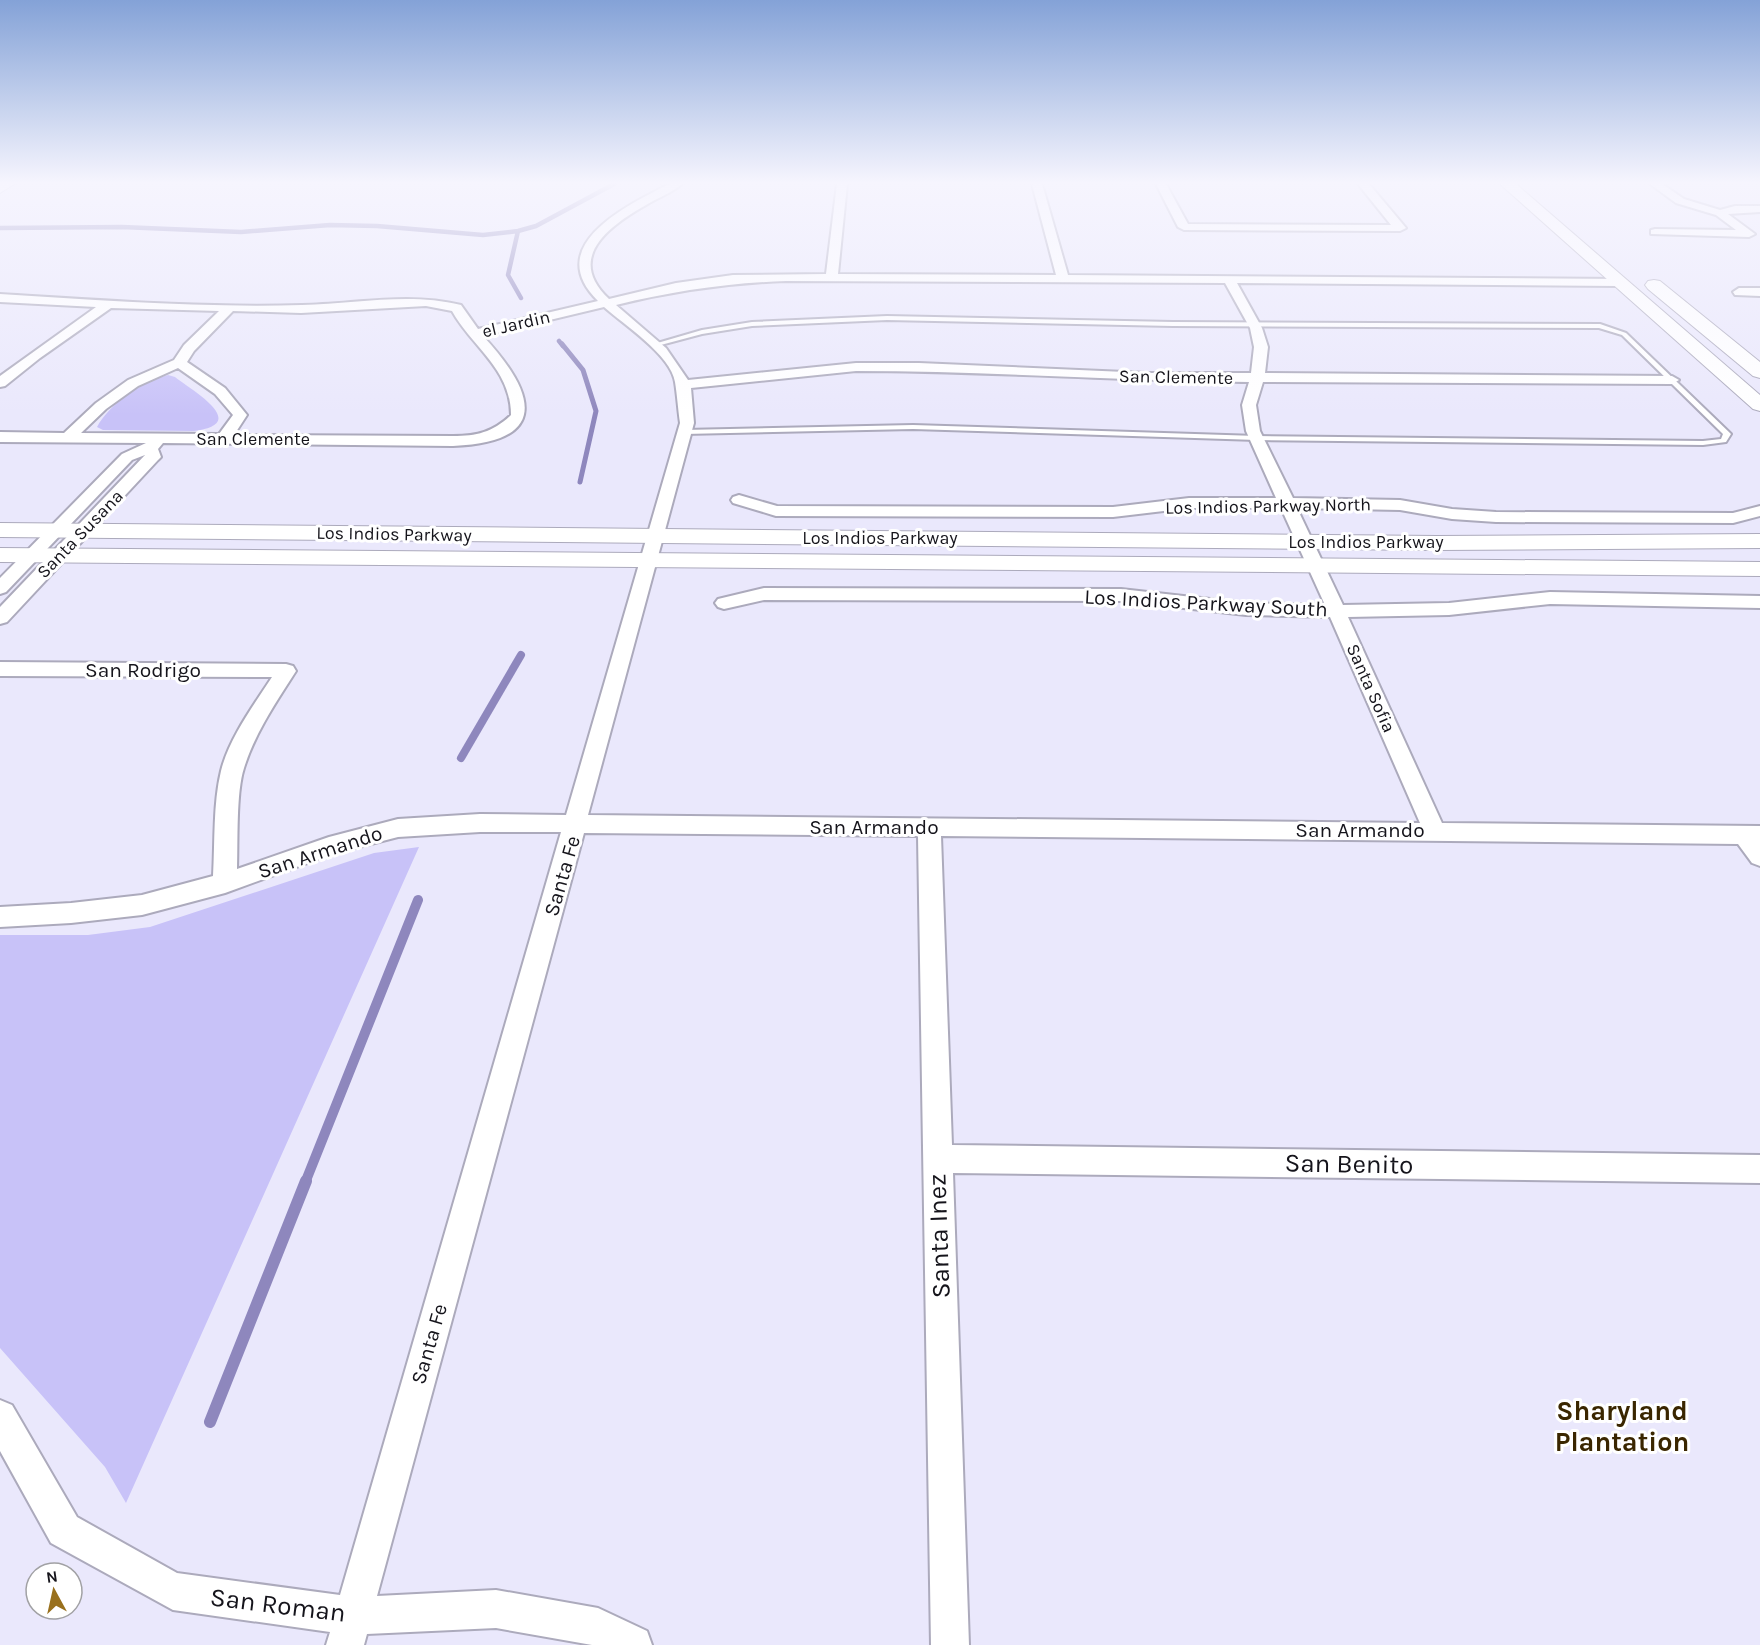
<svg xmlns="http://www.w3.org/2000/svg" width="1760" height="1645" font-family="Karla,sans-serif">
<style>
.green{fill:#c8c2f8}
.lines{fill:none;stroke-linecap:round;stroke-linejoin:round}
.stream-far4{stroke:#8e87bd;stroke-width:4.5}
.stream-far3{stroke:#8e87bd;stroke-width:5}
.stream-far2{stroke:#8e87bd;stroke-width:8}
.stream-far1{stroke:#8e87bd;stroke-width:10}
.stream{stroke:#8e87bd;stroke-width:12}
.lane-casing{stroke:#acaabc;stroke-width:4}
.street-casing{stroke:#acaabc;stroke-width:4}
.secondary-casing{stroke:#acaabc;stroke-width:2}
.lane{fill:#fff;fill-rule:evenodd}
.street{fill:#fff;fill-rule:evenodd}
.secondary{fill:#fff;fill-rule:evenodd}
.labels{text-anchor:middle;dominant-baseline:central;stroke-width:6;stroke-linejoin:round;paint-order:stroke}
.far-street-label{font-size:18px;fill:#15141b;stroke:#fff}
.street-label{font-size:21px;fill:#15141b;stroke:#fff}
.near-street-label{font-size:26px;fill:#15141b;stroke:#fff}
.near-neighbourhood-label{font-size:27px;font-weight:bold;fill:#3a2600;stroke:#fff}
</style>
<rect width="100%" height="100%" fill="#eae8fc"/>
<path class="green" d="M168 375 175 377C193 391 251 424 194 431L103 430 97 427C110 403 142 382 168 375Z
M419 847 126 1503 105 1467 0 1348V935H88L150 927 374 853Z"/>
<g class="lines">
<path class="stream-far4" d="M0 228 122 227 241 232 330 225 377 226 483 235 518 231 536 226 614 184
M518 231 508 275 521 298
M559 341 563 346"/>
<path class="stream-far3" d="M562 344 583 370 596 411 580 482"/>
<path class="stream-far2" d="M461 758 521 655"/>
<path class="stream-far1" d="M305 1183 418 900"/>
<path class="stream" d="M210 1422 306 1181"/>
<g class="lane-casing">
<path id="lane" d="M887 316 1173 322 1600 324 1626 333 1731 434 1726 442 1703 445 1257 440 913 429 684 434 681 432 684 430 913 425 1257 436 1703 441 1721 439 1723 434 1622 335 1599 328 1173 326 887 320 752 326 702 334 657 346 654 344 702 330 752 322Z"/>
</g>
<g class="street-casing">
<path id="street" d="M669 184H682C672 193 657 198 646 205 609 226 565 258 609 299L676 283 733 275 826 274 837 184H847L838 274 1056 275 1032 184H1042L1068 275 1623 279V285L1619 286 1237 283 1262 328 1268 347 1265 373 1672 376 1679 380 1672 384 1263 382 1256 405 1260 431 1293 498 1400 500 1452 509 1496 512 1733 513 1760 506V516L1733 523 1496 522 1452 519 1400 510 1297 508 1343 605 1449 603 1550 592 1760 596V608L1550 604 1449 615 1348 617 1442 823 1760 826V866L1752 863 1738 844 941 836 952 1145 1760 1155V1183L953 1173 969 1645H931L918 836 584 833 377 1596 496 1590 598 1608 647 1631 652 1645H592L496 1628 367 1634 364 1645H326L330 1632 173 1610 51 1543 0 1451V1400L12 1405 77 1517 177 1573 340 1595 561 832H480L398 837 332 854 225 893 142 915 71 923 0 927V907L71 903 142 895 213 876C215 842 213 804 221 771 229 738 254 705 272 677L0 676V662L286 664 293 666 296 671C276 702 255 733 244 768 236 792 238 842 237 869L329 837 398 819 480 814 566 815 680 423C678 409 677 394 675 382 671 355 623 324 604 307L483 336C535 392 552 442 453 446L163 443 158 449 161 457 158 460 7 622 0 624V607L145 455 132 460 6 592 0 594V578L122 454 146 443 0 442V432L64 433 96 403 128 380 174 360 184 345 219 311 111 308 40 358 5 386 0 387V376L96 307 0 302V294C99 300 203 308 302 305 355 304 409 292 461 305L478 329 598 301C542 246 626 206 669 184ZM786 281 1225 283 1250 328 1254 347 1251 373H1148L919 363H856L688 380 666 348 616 305C673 291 727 283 786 281ZM426 306 452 311C472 347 511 369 511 415 493 432 477 436 453 436L234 435 247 415 225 388 187 362 194 351 233 311 301 313ZM178 368 215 394 233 415 219 434 81 433 106 409 138 386ZM856 371C987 371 1118 381 1249 382L1242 405 1246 431 1276 498H1189L1113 507 777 506 739 495 733 497 731 500 733 503 776 516 1113 517 1189 508H1281L1325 605 1246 603 1121 589 764 588 718 599 715 603 718 607 724 609 764 600 1121 601 1246 615 1330 617 1420 823 588 815 694 423 691 388Z
M1156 184H1166L1188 224 1391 225 1358 184H1369L1406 228 1400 231 1184 230 1178 227Z
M1650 184H1662L1684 199 1720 210 1735 206H1760V212L1728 214 1755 234 1749 237 1651 234V230L1655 229 1736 230 1716 215 1676 203Z
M1739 288H1760V296L1735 295 1733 292Z"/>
</g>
<g class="secondary-casing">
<path id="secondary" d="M0 184H14L0 193Z
M1500 184H1516L1760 395V411L1753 409Z
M1654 280 1660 281 1760 362V378L1753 376 1648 289 1645 285 1648 281Z
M0 523 1437 536 1760 534V548L1437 550 0 537Z
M0 548 1760 562V576L0 562Z"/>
</g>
<use href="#lane" class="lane"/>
<use href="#street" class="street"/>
<use href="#secondary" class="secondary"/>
</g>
<linearGradient id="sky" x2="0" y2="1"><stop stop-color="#84a2d7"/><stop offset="0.44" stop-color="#f6f5fe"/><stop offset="1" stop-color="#f6f5fe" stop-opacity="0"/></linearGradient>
<rect width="1760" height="415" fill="url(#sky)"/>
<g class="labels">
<g class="far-street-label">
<text transform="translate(516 324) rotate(-13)">el Jardin</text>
<text transform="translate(1176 377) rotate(1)">San Clemente</text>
<text x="253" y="439">San Clemente</text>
<text transform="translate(1268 506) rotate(-1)">Los Indios Parkway North</text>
<text transform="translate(80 534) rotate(-46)">Santa Susana</text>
<text transform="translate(394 534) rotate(1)">Los Indios Parkway</text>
<text x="880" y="538">Los Indios Parkway</text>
<text x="1366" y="542">Los Indios Parkway</text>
<text transform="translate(1371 688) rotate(66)">Santa Sofia</text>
</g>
<g class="street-label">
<text transform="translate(1206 603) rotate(3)">Los Indios Parkway South</text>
<text x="143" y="670">San Rodrigo</text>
<text x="874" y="827">San Armando</text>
<text x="1360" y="830">San Armando</text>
<text transform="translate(320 852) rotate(-18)">San Armando</text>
<text transform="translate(562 876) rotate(-74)">Santa Fe</text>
<text transform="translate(429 1344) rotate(-74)">Santa Fe</text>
</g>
<g class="near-street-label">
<text transform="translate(1349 1164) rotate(1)">San Benito</text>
<text transform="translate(939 1236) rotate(-92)">Santa Inez</text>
<text transform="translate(278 1605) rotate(7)">San Roman</text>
</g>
<g class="near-neighbourhood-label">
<text x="1622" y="1411">Sharyland<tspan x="1622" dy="31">Plantation</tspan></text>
</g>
</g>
<g transform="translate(54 1591) rotate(352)"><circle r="28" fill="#ffffff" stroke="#a1a1a4" stroke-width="1.5"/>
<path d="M0-4.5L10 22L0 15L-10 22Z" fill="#99701d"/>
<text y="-9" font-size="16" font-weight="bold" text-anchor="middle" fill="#15141b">N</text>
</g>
</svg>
